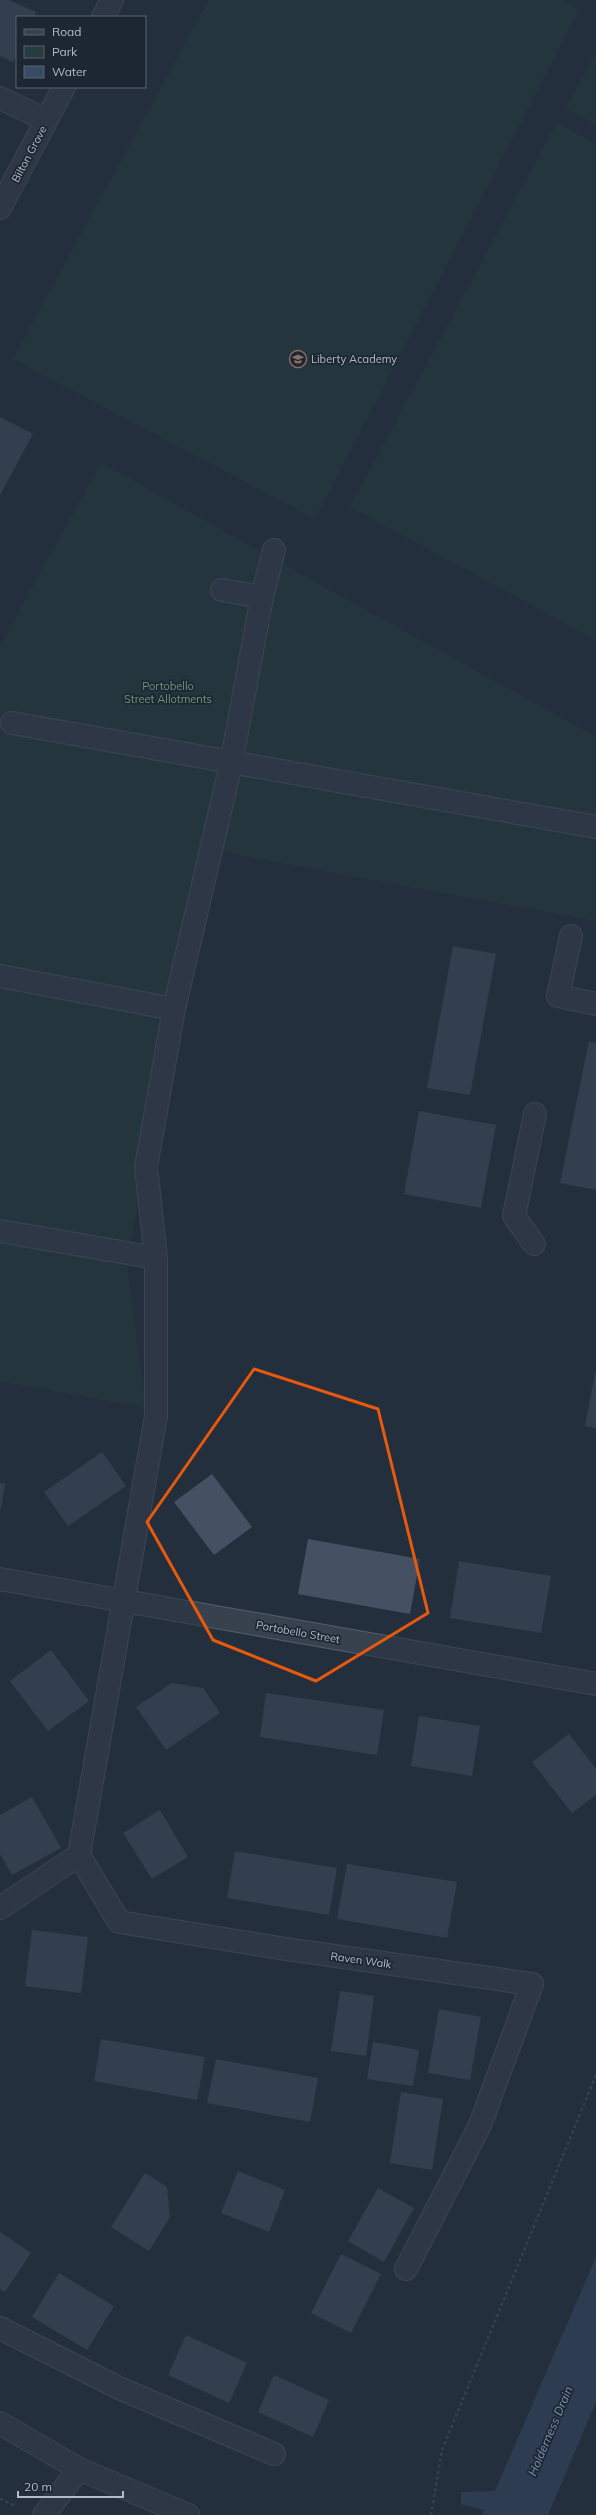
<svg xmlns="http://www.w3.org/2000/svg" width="596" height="2515" font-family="Mulish,sans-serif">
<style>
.green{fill:#263c3f}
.water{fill:#394c67}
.building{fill:#455162}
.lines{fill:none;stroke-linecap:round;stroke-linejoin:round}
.minor-casing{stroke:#565f6c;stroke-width:24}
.path{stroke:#44595c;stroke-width:2.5;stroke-dasharray:3 3;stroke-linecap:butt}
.minor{stroke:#38414e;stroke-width:22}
.marked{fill:none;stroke:#e8590c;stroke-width:3;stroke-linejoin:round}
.labels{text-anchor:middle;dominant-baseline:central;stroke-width:3.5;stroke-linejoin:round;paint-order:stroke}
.street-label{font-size:11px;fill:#b4bcc9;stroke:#1d2633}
.poi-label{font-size:11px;fill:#b4bcc9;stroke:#1d2633;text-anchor:start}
.park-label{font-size:11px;fill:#6b9a76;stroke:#1d2633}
.water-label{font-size:12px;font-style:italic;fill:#7c92b1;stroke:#1d2633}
</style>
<rect width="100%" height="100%" fill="#242f3e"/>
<path class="green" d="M209 0H562L579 10 315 519 13 359Z
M596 53V125L566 108Z
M557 122 596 144V640L350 507Z
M101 463 596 737V921L222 852 126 1258 146 1408 0 1381V646Z"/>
<path class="water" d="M596 2257V2402L548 2515H482L484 2510 461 2504V2492L495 2491Z"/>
<path class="building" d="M0 0H9L36 12 34 17H17V54L13 62 0 56Z
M0 417 33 434 0 495Z
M453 946 496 954 470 1095 427 1088Z
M589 1041 596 1043V1190L560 1183Z
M419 1111 496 1125 481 1208 404 1194Z
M595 1373H596V1428L585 1426Z
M102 1452 126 1486 68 1526 44 1492Z
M212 1474 252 1527 214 1555 174 1502Z
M0 1483 5 1484 1 1508H0Z
M308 1539 420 1559 410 1614 298 1594Z
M459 1561 551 1576 541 1633 450 1618Z
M51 1650 89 1701 48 1731 10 1681Z
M172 1683 203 1688 220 1713 166 1750 136 1707Z
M266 1693 384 1710 377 1755 260 1737Z
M419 1716 480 1726 472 1776 411 1766Z
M569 1734 596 1769V1795L572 1813 532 1762Z
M32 1797 61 1848 12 1875 0 1854V1815Z
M160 1810 188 1857 152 1879 123 1833Z
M235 1851 337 1868 329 1915 227 1898Z
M347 1864 457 1882 447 1938 337 1919Z
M32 1930 88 1937 81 1993 25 1986Z
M340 1991 374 1996 366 2056 331 2051Z
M439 2009 481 2017 470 2080 428 2073Z
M101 2039 205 2057 197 2100 94 2081Z
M373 2042 419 2050 413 2086 367 2079Z
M216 2059 318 2078 310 2122 207 2103Z
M401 2092 443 2099 432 2170 390 2163Z
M238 2171 285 2190 269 2232 221 2213Z
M145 2173 167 2187 170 2217 149 2251 111 2227Z
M378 2188 414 2208 384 2262 348 2241Z
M0 2232 31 2253 5 2292 0 2289Z
M341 2254 381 2274 351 2333 311 2313Z
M59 2273 114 2306 87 2350 32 2317Z
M186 2335 247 2363 229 2403 168 2375Z
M274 2375 329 2400 313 2437 258 2412Z"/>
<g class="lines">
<g class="minor-casing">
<path id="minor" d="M103 17 112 0
M0 98 46 120
M0 208 64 87
M222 590 262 597
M12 723 596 827
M571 936 558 996 596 1004
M0 976 174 1009
M0 1231 156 1258
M534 1244 514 1216 535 1114
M0 1579 596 1684
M79 1855 119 1922 286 1949 532 1984 480 2125 406 2269
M0 1908 79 1855 156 1416V1258L146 1167 174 1009 231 764 262 597 274 550
M0 2328 119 2388 274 2454
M0 2423 79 2469 188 2515
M44 2515 79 2469"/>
</g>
<path class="path" d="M0 2499 16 2506
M431 2515 442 2450 596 2075"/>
<use href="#minor" class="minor"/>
</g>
<path d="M0 0H596V2515H0ZM254 1369 378 1409 428 1613 316 1681 213 1640 147 1522Z" fill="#242f3e" fill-opacity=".55" fill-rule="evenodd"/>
<path class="marked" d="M254 1369 378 1409 428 1613 316 1681 213 1640 147 1522Z"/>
<defs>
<g id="school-ring" transform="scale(0.9)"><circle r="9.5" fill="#1d2633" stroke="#8d6e63" stroke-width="1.5"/><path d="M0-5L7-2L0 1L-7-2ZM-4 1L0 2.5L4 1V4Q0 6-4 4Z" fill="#8d6e63"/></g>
</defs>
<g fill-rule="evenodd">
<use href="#school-ring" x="298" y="359"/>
</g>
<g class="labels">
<g class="street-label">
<text transform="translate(29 154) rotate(-62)">Bilton Grove</text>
<text transform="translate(298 1632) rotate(10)">Portobello Street</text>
<text transform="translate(361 1960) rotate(8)">Raven Walk</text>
</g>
<g class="poi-label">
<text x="311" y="359">Liberty Academy</text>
</g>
<g class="park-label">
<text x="168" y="686">Portobello<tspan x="168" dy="13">Street Allotments</tspan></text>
</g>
<g class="water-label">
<text transform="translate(550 2431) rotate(-67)">Holderness Drain</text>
</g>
</g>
<rect x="16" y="16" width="130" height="72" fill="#1d2633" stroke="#59626f"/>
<rect x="24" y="29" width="20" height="6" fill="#38414e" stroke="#59626f"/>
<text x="52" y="36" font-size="12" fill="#b4bcc9">Road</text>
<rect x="24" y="46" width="20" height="12" fill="#263c3f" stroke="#59626f"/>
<text x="52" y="56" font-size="12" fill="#b4bcc9">Park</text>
<rect x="24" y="66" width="20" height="12" fill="#394c67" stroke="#59626f"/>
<text x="52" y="76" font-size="12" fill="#b4bcc9">Water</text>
<path d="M18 2491v6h105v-6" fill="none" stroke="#b4bcc9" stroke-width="2"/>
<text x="24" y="2491" font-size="12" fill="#b4bcc9" stroke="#1d2633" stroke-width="3" paint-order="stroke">20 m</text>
</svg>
